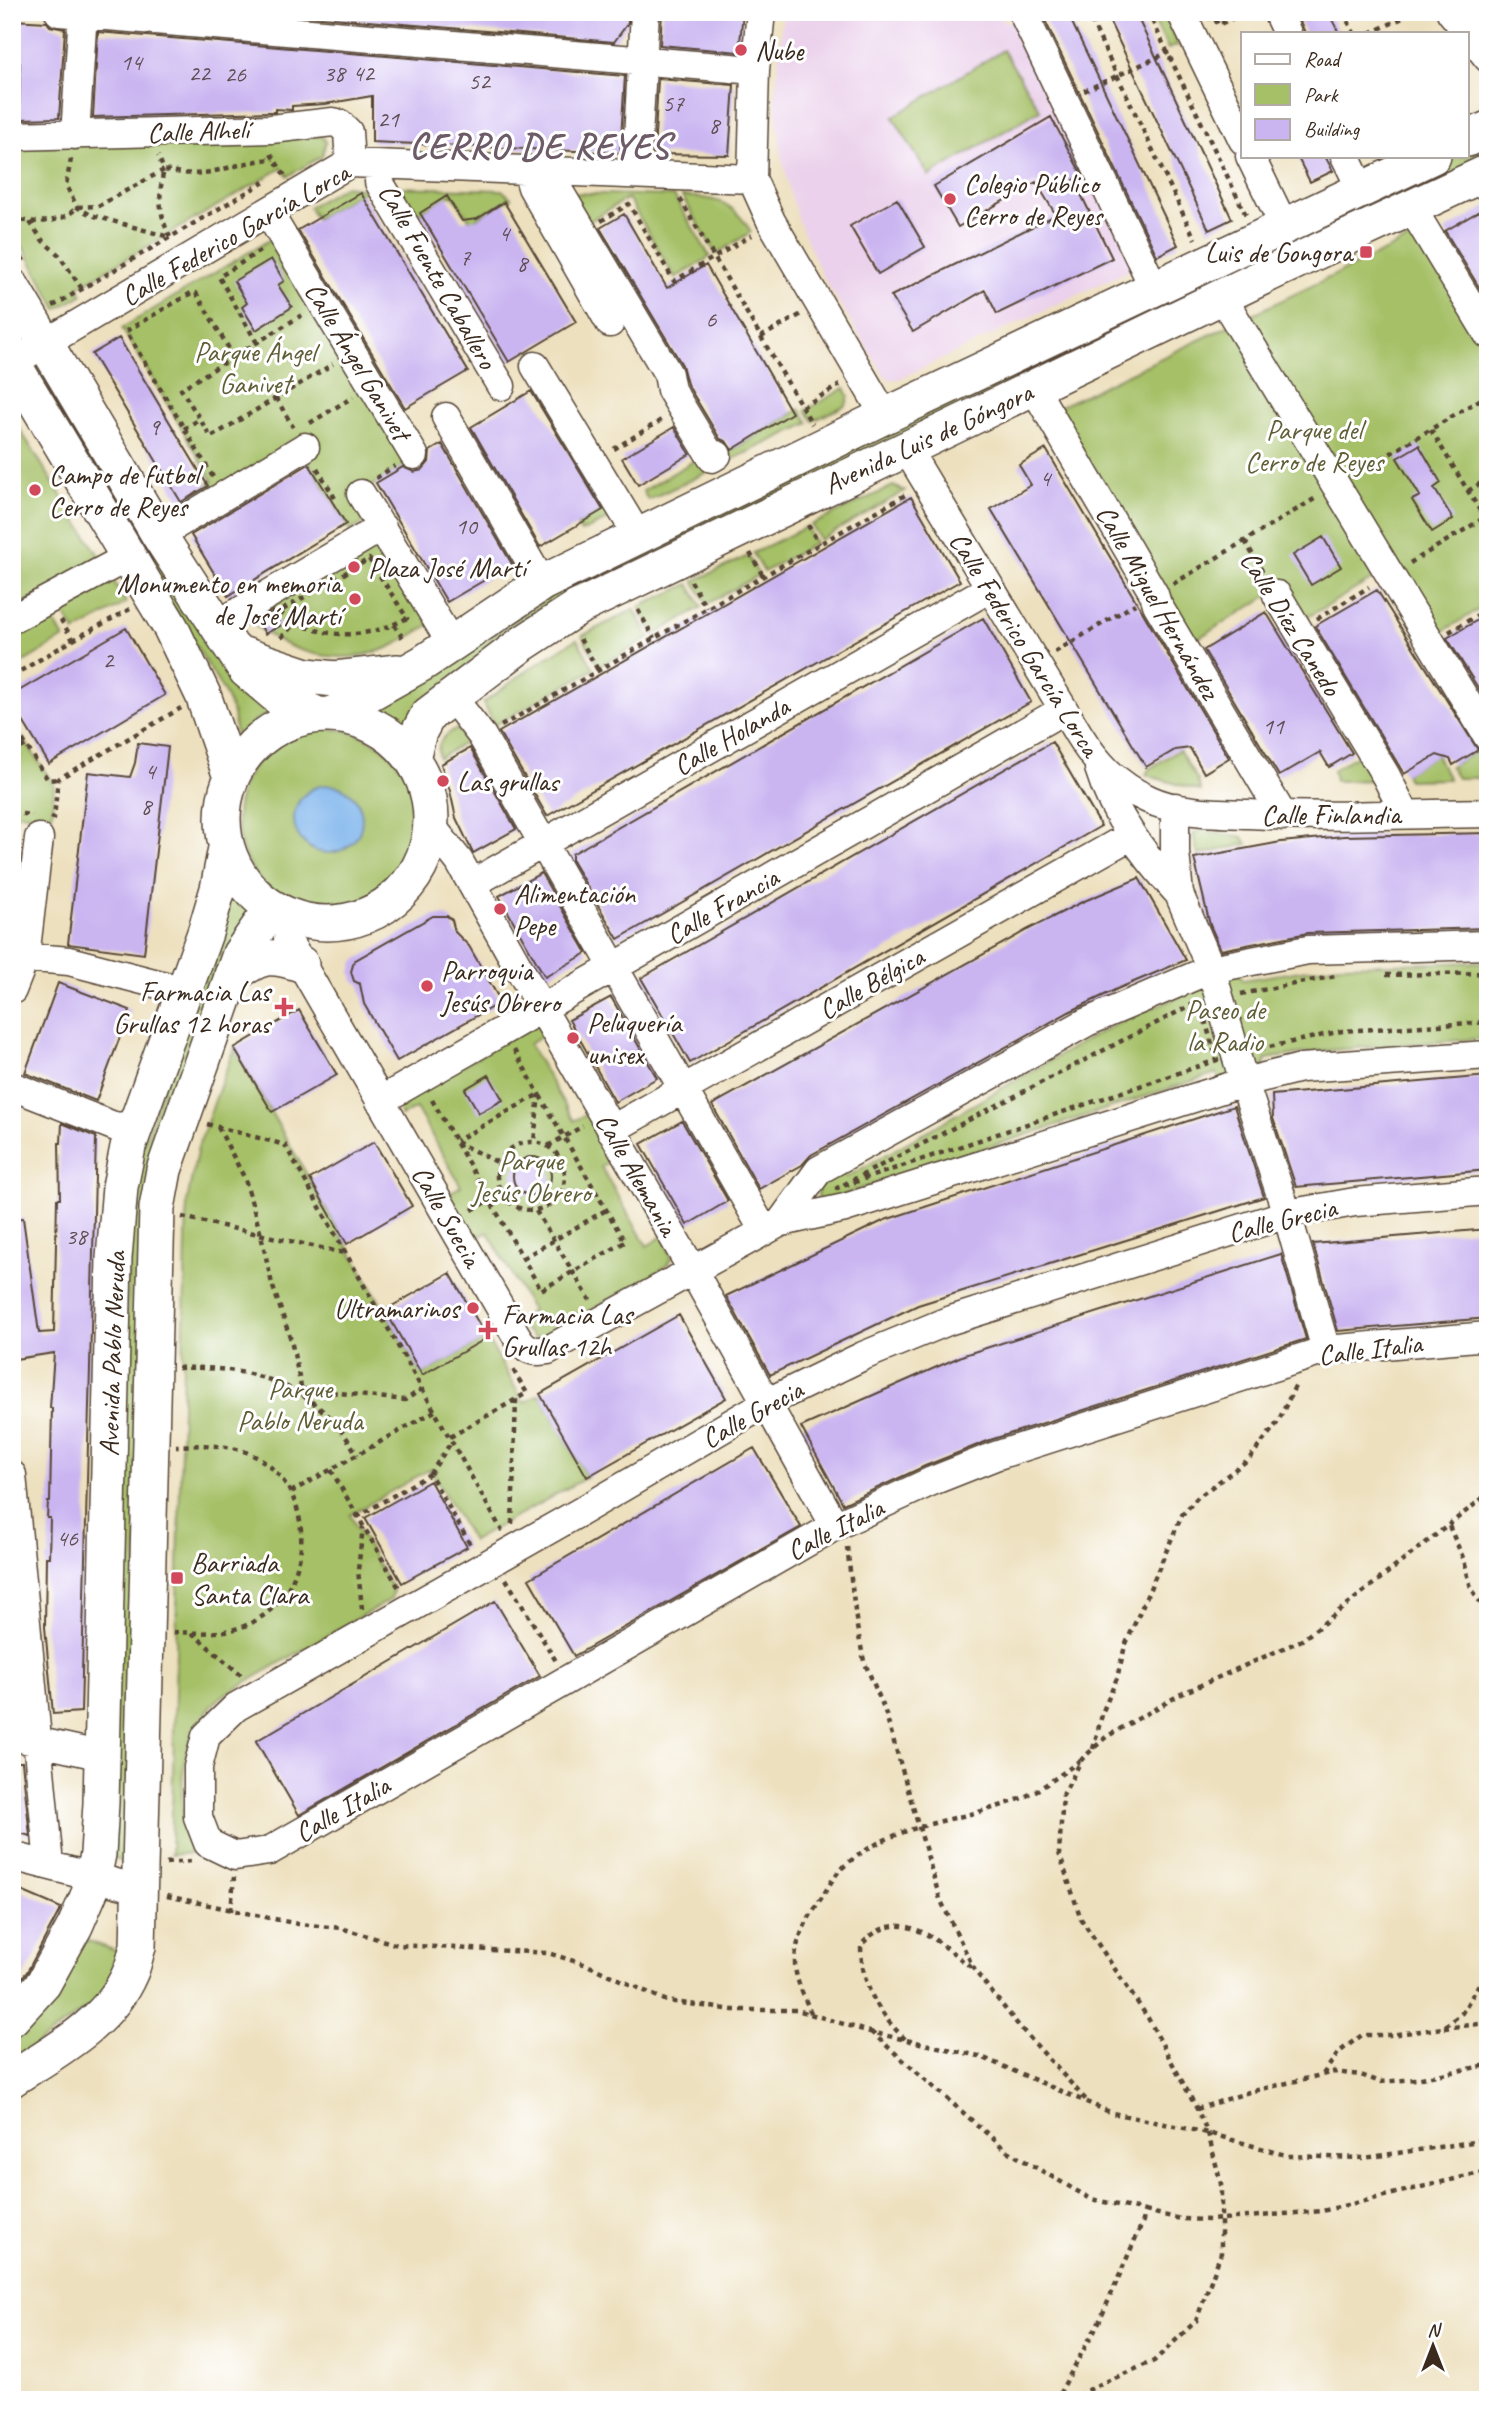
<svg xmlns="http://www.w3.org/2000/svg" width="1500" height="2412" font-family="Caveat,sans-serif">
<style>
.built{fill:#ebd1eb}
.green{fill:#a5c066;stroke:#707542;stroke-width:2}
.water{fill:#7db4ec;stroke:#5c6f85;stroke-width:2}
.building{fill:#cab5f1}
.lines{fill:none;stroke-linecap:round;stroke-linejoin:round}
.minor-casing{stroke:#564536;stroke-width:31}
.major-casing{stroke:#564536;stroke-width:38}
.path{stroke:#564536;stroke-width:4.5;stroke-dasharray:5 5;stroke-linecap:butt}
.minor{stroke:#fff;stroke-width:28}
.major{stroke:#fff;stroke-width:35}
.poi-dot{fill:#d1495b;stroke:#fff;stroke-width:2.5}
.labels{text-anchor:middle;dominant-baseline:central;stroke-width:6;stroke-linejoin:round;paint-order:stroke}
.number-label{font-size:24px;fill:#5f4d53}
.poi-label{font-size:28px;fill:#3b2a1e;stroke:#fff;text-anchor:start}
.street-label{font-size:28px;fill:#3b2a1e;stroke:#fff}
.park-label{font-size:28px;fill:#605e37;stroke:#fff}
.district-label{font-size:35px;font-weight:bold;letter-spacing:2px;fill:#6d5b68;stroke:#fff}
</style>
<rect width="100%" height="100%" fill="#fff"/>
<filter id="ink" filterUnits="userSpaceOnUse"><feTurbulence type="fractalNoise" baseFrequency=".0143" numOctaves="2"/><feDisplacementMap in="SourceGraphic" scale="14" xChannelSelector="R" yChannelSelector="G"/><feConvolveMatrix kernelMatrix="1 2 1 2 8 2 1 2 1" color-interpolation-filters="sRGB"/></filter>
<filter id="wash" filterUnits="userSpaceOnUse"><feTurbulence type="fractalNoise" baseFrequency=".00686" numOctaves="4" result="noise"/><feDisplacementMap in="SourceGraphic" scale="28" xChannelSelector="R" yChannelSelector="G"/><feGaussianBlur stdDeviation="1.57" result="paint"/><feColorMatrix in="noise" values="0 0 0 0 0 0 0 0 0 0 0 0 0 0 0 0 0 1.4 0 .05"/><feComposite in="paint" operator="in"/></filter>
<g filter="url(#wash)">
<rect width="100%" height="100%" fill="#ede0be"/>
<path class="built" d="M783 12H1003V21L1023 22 1140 265 899 379H889L884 375 822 275 799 222 790 193 782 158 775 99Z"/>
<path class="green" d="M1150 12H1162L1178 45 1168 49Z
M1003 50 1040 110 929 176 893 117Z
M321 136 326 141 322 156 288 176 282 168 78 287 82 295 57 309 12 227V147Z
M1475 147 1483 160 596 585 404 728 389 716 372 709 401 697 589 571 1457 156H1467Z
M345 186 368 189 316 219 309 207Z
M396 187 502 190 511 198 471 222 452 194 413 217Z
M565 193 674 196 710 257 675 278 628 198 583 225Z
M682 196C717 198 733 201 751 232L716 254Z
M281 233 417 459 370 487 384 511 350 531 302 452 183 523 174 505 213 481 122 328Z
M1422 233 1488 339V604L1435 636 1383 573 1301 621 1281 588 1190 643 1055 409Z
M49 381 273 711 256 720 236 737 233 714 225 694 43 391V382Z
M845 388 849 396 846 405 813 421 806 410Z
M800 409 809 423 725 463 721 457Z
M12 417 103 562 12 610Z
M702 456 710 471 648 500 643 491Z
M893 486 905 491 820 540 811 525Z
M613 503 620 514 581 532 577 525Z
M806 527 815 543 764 572 753 553Z
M376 539 432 623C417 632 401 643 385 649 335 668 280 651 244 615Z
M748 556 759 575 707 604 694 581Z
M110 575 126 603 75 632 59 604Z
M689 584 702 607 654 635 639 607Z
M634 609 650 638 599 666 582 636Z
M48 611 64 638 12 669V631Z
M577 639 594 669 495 725 483 703 529 669Z
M457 728 466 742 439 758C435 742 445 735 457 728Z
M237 819a90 90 0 1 1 180 0a90 90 0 1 1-180 0Z
M23 738 54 785 52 816 16 813 12 846V745Z
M1485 746 1488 751V778H1457L1450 767Z
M1179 750 1197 779 1201 791 1146 775 1149 769Z
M1362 752 1379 780 1335 781 1333 770Z
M1436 755 1449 779 1408 780 1405 773Z
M1201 830 1243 837 1247 844 1198 855 1193 834Z
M231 888 244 903 258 913 151 1171 125 1864 111 1856 131 1182Z
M1488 962V1038L1318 1051 1266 1059 1264 1067 1221 1083 1217 1073 850 1192 823 1205 818 1198V1188L842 1169 847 1177 1088 1039 1130 1017 1239 972 1243 980 1339 965Z
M535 1024 546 1034 529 1044 574 1121 591 1112 618 1157 601 1167 647 1246 663 1236 672 1258 665 1267 546 1336 534 1338 516 1321 532 1311 488 1232 471 1241 446 1195 461 1186 416 1108 401 1116 397 1103Z
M234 1048 422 1375 487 1338 524 1403 540 1394 587 1477 472 1541 430 1469 350 1515 393 1590 391 1599 224 1695C191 1720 183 1752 182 1791 182 1813 182 1830 195 1849L193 1853 171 1855 187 1201 198 1147Z
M83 1939 122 1953 102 1997 12 2062V2032Z"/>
<path class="water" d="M294 819a34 34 0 1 1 68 0a34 34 0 1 1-68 0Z"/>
<g id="blocks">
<path class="building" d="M262 12H628V23L614 42Z
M662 12H743L739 52 660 45Z
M1041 12H1067L1178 245 1157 256Z
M1105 12H1135L1232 219 1209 230Z
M1296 12H1328L1339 33H1305Z
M12 20 47 22 50 26 65 29 59 118 19 119 20 63 12 59Z
M98 32 625 76 620 153 372 142V96L325 104 292 106V110L275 109V112H270L93 117Z
M658 79 734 85 729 155 654 154Z
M1051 117 1082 175 1074 180 1112 258 997 314 985 290 913 332 891 296 1056 215 1036 182 958 227 934 186Z
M1297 156H1325L1333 171 1310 182Z
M361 193 468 371 405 408 298 230Z
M447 196 462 221 477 219 504 202 576 322 509 362 420 213Z
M897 199 925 247 878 274 850 226Z
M1488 206V302L1445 231Z
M624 214 667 288 706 265 792 413 732 450 726 441 720 439 687 384 682 365 600 228Z
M271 259 284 281 278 285 292 307 256 330 242 307 247 303 234 281Z
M119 338 208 486 181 502 92 354Z
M531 391 603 510 540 547 471 427Z
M674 427 690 454 638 485 622 458Z
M442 444 512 564 447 602 376 483 403 467 414 472 422 470 429 462 430 451Z
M1419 445 1441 483 1434 488 1453 519 1432 532 1412 500 1420 496 1397 458Z
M1046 449 1229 758 1204 773 1190 748 1175 750 1146 767 991 509 1031 485 1019 465Z
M309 464 346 524 228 596 191 535Z
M911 497 960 581 547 816 499 732Z
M1323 537 1341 567 1311 585 1293 555Z
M1377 590 1478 750 1453 765 1450 759 1437 755 1404 774 1315 626Z
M273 611 280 626 265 634 258 620Z
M1266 612 1352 753 1329 767 1320 752 1279 776 1204 650Z
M1488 614V704L1447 638Z
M983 618 1031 702 618 939 572 861V854Z
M126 628 165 695 49 764 12 703V695Z
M1052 742 1101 826 690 1063 641 978Z
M138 743 168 747 144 954 68 944 88 772 130 777 135 763Z
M470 748 516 829 473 853 456 818 450 791 441 764Z
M1488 833V928L1308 933 1221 950 1210 925 1194 858 1281 842 1344 836Z
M541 873 587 953 545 977 499 896Z
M1139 878 1186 960 1117 989 1069 1012 811 1155 802 1165 759 1189 712 1105 1027 930 1082 902Z
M433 916H447L452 920 455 932 469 946 501 1002 397 1061 364 1004 360 984 354 981 351 972 354 961Z
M58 983 130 1010 96 1101 25 1073Z
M611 997 657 1078 615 1102 569 1020Z
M299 1010 337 1075 272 1112 234 1048Z
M489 1075 503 1100 479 1113 465 1089Z
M1488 1076V1170L1296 1187 1273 1118 1272 1095Z
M1234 1106 1264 1197 918 1305 770 1375 726 1296 885 1220Z
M682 1121 728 1201 687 1225 641 1144Z
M62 1123 96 1137 81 1712 53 1714 45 1627 46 1557H49L50 1518H47L48 1502H50L52 1408H50L54 1353 15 1359 12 1343V1219L23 1218 39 1333 54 1332 57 1199H60L59 1143H61Z
M374 1142 412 1206 347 1244 310 1179Z
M513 1176a19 19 0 1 1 38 0a19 19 0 1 1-38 0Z
M1488 1229V1318L1338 1331 1313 1244Z
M1281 1254 1306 1339 990 1440 925 1466 843 1504 801 1427 964 1355Z
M450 1273 487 1338 422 1375 385 1310Z
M679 1315 726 1398 587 1477 540 1394Z
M754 1448 801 1527 574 1656 529 1579Z
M430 1481 467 1547 402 1583 365 1518Z
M495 1601 540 1676 299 1815 256 1741Z
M12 1762H22L30 1836 12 1831Z
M12 1887 61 1908 27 1972 12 1988Z"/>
</g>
</g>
<g filter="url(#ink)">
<use href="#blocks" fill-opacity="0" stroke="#564536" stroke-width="2"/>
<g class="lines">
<g class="minor-casing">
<path id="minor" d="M59 12 755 70
M1181 12 1243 140
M1277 12 1287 33
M1451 12 1488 58
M1023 13 1154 288
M75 135 83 12
M12 136 271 129 333 122 340 124 348 132 350 163
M1250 156 1284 226
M1345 156 1361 189
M381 165 379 182 501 386
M527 170 532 187 610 323
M636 174 645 12
M752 179 755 70 761 12
M557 188 668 374 671 390 712 458 717 455
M1411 207 1488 334
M268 212 414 455
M1222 297 1488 737
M12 363 350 163 752 179 771 221 885 416
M535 366 638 536
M1034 388 1154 594 1157 604 1283 816
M446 417 542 583
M906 448 1079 735C1097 764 1117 785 1148 799 1177 813 1216 813 1248 814 1327 818 1408 814 1488 813
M361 494 451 643
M159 535 305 447
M1277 595 1386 776 1405 814
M12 619 128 557
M217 625 382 527
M452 697 482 736 764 1231
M1099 768C1114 818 1145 856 1179 894
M1175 807V852L1179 894 1211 969 1244 1082 1287 1214 1326 1350
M432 827 459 861 542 1009 693 1271 835 1526
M472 884 990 588
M289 916 288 941 516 1335C524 1349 532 1353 548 1350L781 1222 845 1208 1244 1082 1301 1068 1488 1055
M12 956 69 961 185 991
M12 990 25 957 39 838
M12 1086 116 1127 135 1125
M380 1101 1063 710
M611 1130 1130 836
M1488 1191 1355 1202 1287 1214 948 1321 863 1356 766 1403 580 1512 236 1707 206 1736 198 1767V1817L208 1843 235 1856 269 1851 835 1526 932 1481 995 1456 1326 1350 1488 1336
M781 1222 819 1170 1087 1022 1211 969 1308 950 1488 945
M12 1475 49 1865
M12 1736 103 1756
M12 1856 139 1889"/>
</g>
<g class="major-casing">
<path id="major" d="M1467 139 1488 129
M12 287 159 535 246 670 278 697 318 715
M12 362 171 628 203 695 231 777
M235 652 307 676 335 679 398 672
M333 714 423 663 542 583 885 416 1433 156
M223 819a104 104 0 1 1 208 0a104 104 0 1 1-208 0Z
M412 758 419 732 428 715 522 644 577 608 1273 272 1488 172
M232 975C262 956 266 953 301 964
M12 2018 43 1984 75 1926 91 1889 98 1854 101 1803 114 1258 120 1187 128 1147 205 933 218 889 226 848
M12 2079C55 2051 109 2023 130 1973 134 1965 135 1955 138 1947L157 1208 164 1170 240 954 261 924 275 911"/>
</g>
<path class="path" d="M1087 12 1195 239
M1148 12 1246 215
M1343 12 1354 33
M1208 19 1214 16 1218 25 1246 12
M1370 33 1405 17 1400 12
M1084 91 1169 52
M271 154 285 176
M71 159 66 185 77 207 91 215 169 237
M12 186C17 198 13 207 17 219
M680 199 812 424
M12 219C34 223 61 225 77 207L98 206 164 170 158 156
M601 221 629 204 674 281 752 235
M30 222 43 241 59 255 82 289
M170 237C159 215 158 194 164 170 176 172 190 175 203 173 227 170 249 160 274 159
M12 240 24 261
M53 306 266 181
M302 315 181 389 211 437 333 364
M761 337 800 315
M257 343 219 277 263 249
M276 398 293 427
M802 407 840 385
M310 423 353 397
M184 429 200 419
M1431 430 1488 524
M614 449 663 419
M317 468 336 500
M1356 474 1488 395
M213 477 126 331 193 292 196 293 234 357
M376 478 395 466
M1468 491 1488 479
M808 525 819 544
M1245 541 1265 576
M750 553 763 576
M369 559 407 618C364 641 319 640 279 612Z
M1410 563 1484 518
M691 581 706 608
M1173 584 1316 498
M638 610 654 638
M1317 619 1369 587
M394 625 405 641
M1449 632 1488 609
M281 638 295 623
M580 639 598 670
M73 640 130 609
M1055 652 1135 604
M12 676 73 640 61 620
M12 723 48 780 58 779
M501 726 907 494
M12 753 26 745
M12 813 32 815
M51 817 54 818 58 779 181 708
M1386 975 1488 973
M1241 994 1336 976
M1199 1001 1217 1060 837 1188Z
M1260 1049 1342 1031 1488 1022
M514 1050 539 1094 534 1142
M432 1100C468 1163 505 1226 541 1290L625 1242 539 1094 456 1141
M207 1124 285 1145 502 1531
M218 1127 245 1179 261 1235 272 1284 291 1340 303 1396
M497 1176a34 34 0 1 1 68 0a34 34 0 1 1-68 0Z
M456 1142 499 1163
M548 1146 583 1126
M472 1210 501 1193
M536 1211 590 1300
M182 1217 344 1253
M523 1258 606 1210
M178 1368C252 1365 320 1386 357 1455
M302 1389 405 1400 422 1389
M450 1437 527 1393 512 1368
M331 1470 399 1588
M430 1474 452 1441
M291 1492 435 1411
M357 1517 430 1474 471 1546
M512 1524 516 1399
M1449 1526 1464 1560 1471 1588 1488 1614
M847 1547 857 1627 864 1661 884 1708 940 1899 975 1971 1019 2026 1087 2101
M506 1579 556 1661
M362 1609 358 1570 363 1527
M173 1632C199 1633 229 1635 253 1622 319 1587 318 1481 246 1452 225 1444 199 1445 176 1446
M192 1633 241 1675
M1093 1749 1103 1711 1117 1678 1125 1646 1182 1515 1197 1498 1249 1459 1278 1422 1295 1386
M166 1863 192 1861
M167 1896 298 1924 341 1928 398 1945 548 1953 587 1965 667 2001 733 2010H797L870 2032 979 2056 1112 2113 1208 2133 1289 2156 1364 2158 1473 2142 1488 2136
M231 1911 234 1877
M811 2013C806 2001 799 1987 796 1973 791 1947 806 1921 820 1900 827 1890 833 1877 841 1869 896 1819 958 1824 1022 1798 1042 1789 1062 1773 1080 1761
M1444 2028 1488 2023
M871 2032 1007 2151 1091 2199 1145 2211 1143 2221 1100 2320 1056 2400
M905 2039C877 2012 861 1984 861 1945 900 1902 937 1941 972 1968
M1323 2074 1339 2052 1362 2035H1390L1443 2028 1462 2013 1488 1969
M1197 2109 1249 2092 1334 2072 1361 2075 1380 2082 1416 2079 1488 2065
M1145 2211 1181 2219 1210 2220 1322 2211 1488 2171
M1070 2400 1098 2385 1154 2361 1196 2321 1221 2253V2184L1208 2133 1197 2109 1148 2018 1081 1919 1059 1853 1063 1795 1082 1759 1106 1737 1181 1694 1302 1640 1488 1494"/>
<use href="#minor" class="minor"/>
<use href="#major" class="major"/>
</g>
</g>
<g class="poi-dot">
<circle cx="741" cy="50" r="7"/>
<circle cx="950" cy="199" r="7"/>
<rect x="1359" y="245" width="14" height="14" rx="3.5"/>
<circle cx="35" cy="490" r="7"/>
<circle cx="354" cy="567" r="7"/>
<circle cx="355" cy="599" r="7"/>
<circle cx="443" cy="781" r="7"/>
<circle cx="500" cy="909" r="7"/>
<circle cx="427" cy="986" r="7"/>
<path d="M280.5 996.5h7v7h7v7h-7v7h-7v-7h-7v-7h7z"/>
<circle cx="573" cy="1038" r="7"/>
<circle cx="473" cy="1308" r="7"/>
<path d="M484.5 1319.5h7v7h7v7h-7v7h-7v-7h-7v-7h7z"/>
<rect x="170" y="1571" width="14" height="14" rx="3.5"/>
</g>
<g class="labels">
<g class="number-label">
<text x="131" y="62">14</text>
<text x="199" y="73">22</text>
<text x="334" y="73">38</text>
<text x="363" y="73">42</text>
<text x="235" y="74">26</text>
<text x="479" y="81">52</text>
<text x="673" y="103">57</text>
<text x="388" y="119">21</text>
<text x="714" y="125">8</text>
<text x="504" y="233">4</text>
<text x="465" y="257">7</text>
<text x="522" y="263">8</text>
<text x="711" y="319">6</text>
<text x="154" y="427">9</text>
<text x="1045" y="478">4</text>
<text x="466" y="526">10</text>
<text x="108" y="660">2</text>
<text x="1273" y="726">11</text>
<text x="150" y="771">4</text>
<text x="146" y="806">8</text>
<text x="76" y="1236">38</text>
<text x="67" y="1538">46</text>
</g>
<g class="poi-label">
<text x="755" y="50">Nube</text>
<text x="964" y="183">Colegio Público<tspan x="964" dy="32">Cerro de Reyes</tspan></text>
<text x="1352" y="252" text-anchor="end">Luis de Gongora</text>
<text x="49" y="474">Campo de futbol<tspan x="49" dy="32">Cerro de Reyes</tspan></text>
<text x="368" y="567">Plaza José Martí</text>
<text x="341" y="583" text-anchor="end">Monumento en memoria<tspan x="341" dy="32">de José Martí</tspan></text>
<text x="457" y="781">Las grullas</text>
<text x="514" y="893">Alimentación<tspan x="514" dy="32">Pepe</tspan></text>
<text x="441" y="970">Parroquia<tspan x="441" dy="32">Jesús Obrero</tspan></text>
<text x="270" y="991" text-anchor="end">Farmacia Las<tspan x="270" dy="32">Grullas 12 horas</tspan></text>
<text x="587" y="1022">Peluquería<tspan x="587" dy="32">unisex</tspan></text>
<text x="459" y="1308" text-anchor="end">Ultramarinos</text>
<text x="502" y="1314">Farmacia Las<tspan x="502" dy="32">Grullas 12h</tspan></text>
<text x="191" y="1562">Barriada<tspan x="191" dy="32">Santa Clara</tspan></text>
</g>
<g class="street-label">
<text transform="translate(198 131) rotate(-2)">Calle Alhelí</text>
<text transform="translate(235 234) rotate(-30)">Calle Federico García Lorca</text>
<text transform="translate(438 276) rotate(60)">Calle Fuente Caballero</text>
<text transform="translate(358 361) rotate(59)">Calle Ángel Ganivet</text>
<text transform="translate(928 438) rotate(-25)">Avenida Luis de Góngora</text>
<text transform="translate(1158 602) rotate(60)">Calle Miguel Hernández</text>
<text transform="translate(1291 623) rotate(58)">Calle Díez Canedo</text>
<text transform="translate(1025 644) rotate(58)">Calle Federico García Lorca</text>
<text transform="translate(731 736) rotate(-30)">Calle Holanda</text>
<text x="1331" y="814">Calle Finlandia</text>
<text transform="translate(722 906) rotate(-30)">Calle Francia</text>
<text transform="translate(871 983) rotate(-30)">Calle Bélgica</text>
<text transform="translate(637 1174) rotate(60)">Calle Alemania</text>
<text transform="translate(447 1216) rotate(60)">Calle Suecia</text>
<text transform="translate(1282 1220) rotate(-14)">Calle Grecia</text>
<text transform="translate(1370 1349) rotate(-7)">Calle Italia</text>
<text transform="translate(112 1354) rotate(-88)">Avenida Pablo Neruda</text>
<text transform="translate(752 1414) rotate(-29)">Calle Grecia</text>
<text transform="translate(835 1529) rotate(-27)">Calle Italia</text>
<text transform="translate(342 1809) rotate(-30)">Calle Italia</text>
</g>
<g class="park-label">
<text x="255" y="351">Parque Ángel<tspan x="255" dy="32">Ganivet</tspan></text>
<text x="1314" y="429">Parque del<tspan x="1314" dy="32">Cerro de Reyes</tspan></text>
<text x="1225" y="1009">Paseo de<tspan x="1225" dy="32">la Radio</tspan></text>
<text x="531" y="1160">Parque<tspan x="531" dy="32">Jesús Obrero</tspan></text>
<text x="300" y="1388">Parque<tspan x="300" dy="32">Pablo Neruda</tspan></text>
</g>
<g class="district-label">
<text x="540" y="146">CERRO DE REYES</text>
</g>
</g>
<rect width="1500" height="2412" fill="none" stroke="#fff" stroke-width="42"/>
<rect x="1241" y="32" width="228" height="126" fill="#ffffff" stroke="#b1aaa5" stroke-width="2"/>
<rect x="1255" y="54" width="35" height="10" fill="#ffffff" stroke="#b1aaa5" stroke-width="2"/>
<text x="1304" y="66" font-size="21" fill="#3b2a1e">Road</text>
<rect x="1255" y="84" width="35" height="21" fill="#a5c066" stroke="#b1aaa5" stroke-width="2"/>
<text x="1304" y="102" font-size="21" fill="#3b2a1e">Park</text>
<rect x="1255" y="119" width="35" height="21" fill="#cab5f1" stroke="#b1aaa5" stroke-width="2"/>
<text x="1304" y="136" font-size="21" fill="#3b2a1e">Building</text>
<g transform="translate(1433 2346)" stroke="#ffffff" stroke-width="5" paint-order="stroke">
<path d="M0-5L12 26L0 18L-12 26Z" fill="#3b2a1e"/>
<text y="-10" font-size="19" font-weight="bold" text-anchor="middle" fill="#3b2a1e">N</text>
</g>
</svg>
